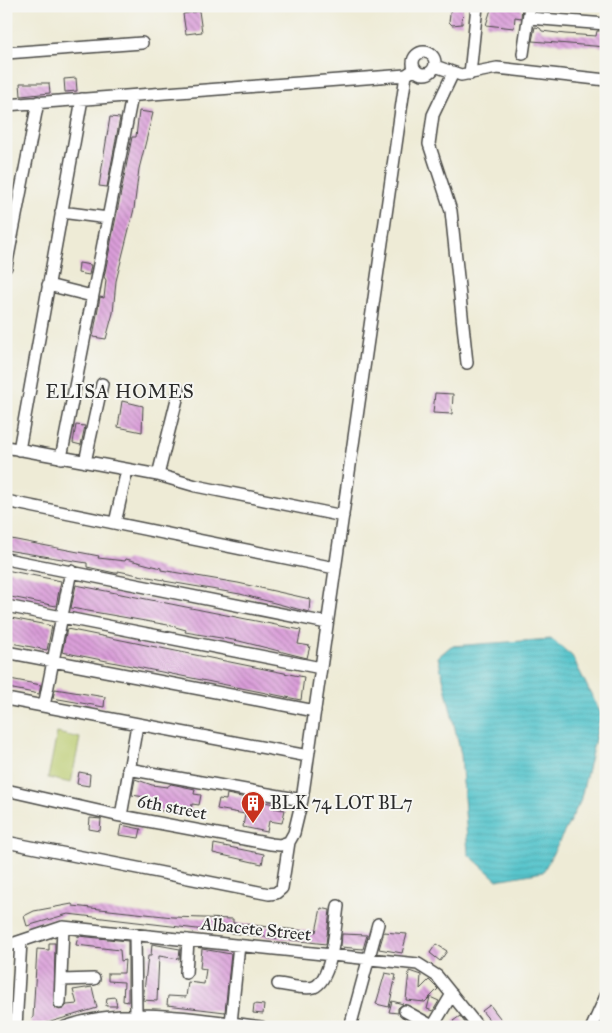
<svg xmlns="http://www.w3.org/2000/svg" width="612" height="1033" font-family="'IM FELL Great Primer',serif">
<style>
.grass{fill:#b9ca6d;stroke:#727a4c}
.water{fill:url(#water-rules);stroke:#41787c}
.building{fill:url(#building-back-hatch)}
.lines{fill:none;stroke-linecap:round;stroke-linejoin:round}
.minor-casing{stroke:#484845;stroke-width:14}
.minor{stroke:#fff;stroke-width:11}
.labels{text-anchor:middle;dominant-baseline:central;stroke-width:4;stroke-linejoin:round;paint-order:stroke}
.poi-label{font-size:18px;fill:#2b2b2b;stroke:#f6f6f2;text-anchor:start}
.street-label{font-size:18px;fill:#2b2b2b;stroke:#f6f6f2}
.neighbourhood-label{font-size:19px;letter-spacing:1px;fill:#2b2b2b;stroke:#f6f6f2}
</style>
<defs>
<pattern id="water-rules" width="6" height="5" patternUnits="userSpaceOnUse" patternTransform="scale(1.25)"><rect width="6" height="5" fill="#57c5cc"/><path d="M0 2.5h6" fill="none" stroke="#4ca9af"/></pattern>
<pattern id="building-back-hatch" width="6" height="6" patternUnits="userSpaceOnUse" patternTransform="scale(1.25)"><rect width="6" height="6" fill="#da9dd9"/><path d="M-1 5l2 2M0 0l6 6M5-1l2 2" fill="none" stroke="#b180b0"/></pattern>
</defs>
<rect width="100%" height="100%" fill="#f6f6f2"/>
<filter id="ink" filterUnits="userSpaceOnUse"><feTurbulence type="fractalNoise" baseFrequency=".02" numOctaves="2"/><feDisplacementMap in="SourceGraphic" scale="10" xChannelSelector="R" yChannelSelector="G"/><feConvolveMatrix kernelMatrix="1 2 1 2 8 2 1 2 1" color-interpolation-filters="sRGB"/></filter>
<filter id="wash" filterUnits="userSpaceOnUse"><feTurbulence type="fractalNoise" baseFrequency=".0096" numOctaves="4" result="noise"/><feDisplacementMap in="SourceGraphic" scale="20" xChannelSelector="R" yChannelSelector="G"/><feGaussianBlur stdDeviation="1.12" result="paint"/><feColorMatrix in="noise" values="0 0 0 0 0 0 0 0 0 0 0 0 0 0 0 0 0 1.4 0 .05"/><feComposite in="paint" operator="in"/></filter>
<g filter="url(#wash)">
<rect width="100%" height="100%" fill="#eeebd6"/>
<path class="grass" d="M57 733 80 738 71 783 48 778Z"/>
<path class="water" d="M552 639 572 656 601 714 580 802 543 872 497 880 468 854 461 754 438 657 451 646Z"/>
<g id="blocks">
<path class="building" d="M451 6H463L462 24 452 25 449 22Z
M492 6H522L521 18 515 17 514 28 486 25Z
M199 11 202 32 186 34 183 14Z
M535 27 540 28 542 31 565 34 596 36 597 31H606V47L532 41Z
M76 78 77 91 65 92 64 79Z
M20 83H49L50 93 21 96Z
M139 111 153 113 139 169 134 209 116 281 113 313 106 339 93 337 100 297 104 298 106 280 104 277 132 137H136Z
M110 117 120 118 107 187 99 186Z
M79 263 91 265 89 275 78 273Z
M435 393 453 394 452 414 433 413Z
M122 401 143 406 142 432 118 427Z
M76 425 85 426 81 445 73 443Z
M6 538 99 556 98 558 125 561 126 559 161 568V570L238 583 310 599 309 612 240 594 164 581V580L118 571V573H115L87 567V563L6 550Z
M6 570 61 581 56 606 6 596Z
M76 585 301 630 298 644 310 646 307 658 239 641 185 632 186 630 168 625 71 608Z
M6 617 52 626 47 650 6 642Z
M67 629 304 677 301 700 62 652Z
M10 679 41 685 39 694 8 688Z
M55 689 105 697 104 707 53 698Z
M79 772 90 774 89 786 77 784Z
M135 779 152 785 167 787 171 784 195 789 194 794 201 795 199 805 192 804 190 815 148 809 150 798 132 795Z
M227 794 274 804 273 808 285 810 282 823 269 821 267 832 243 827 245 814 217 809 219 799 226 800Z
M90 818 101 819 100 831 89 829Z
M121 825 141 829 139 838 119 835Z
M214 844 264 854 262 864 213 853Z
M72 904 73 906 173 917 233 919V923L316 932 321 908 330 910 326 944 68 914 27 926 24 916 34 911Z
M384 932 407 934 402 953 379 949Z
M342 934 367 935 363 949 341 947Z
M78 936 128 941V1002L123 1001 124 982 108 981V973H124L125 960 121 961 120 950 76 945Z
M49 943H55L54 1007 60 1010 67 1005 77 1004 73 990 92 987 97 1008 34 1027 30 1022 33 1017 37 949 49 950Z
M152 944 180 949 179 959 159 956 157 1001 143 1000 148 956H151Z
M436 944 447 951 440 961 430 953Z
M202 949 231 954 225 1012 167 1005 168 996 186 997 188 982 204 984 206 969 200 968Z
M409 971 421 975 420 989 429 980 438 989 425 1002 406 1000Z
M385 973 396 975 389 1007 376 1004Z
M115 997 117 1006H106L107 998Z
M430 997 439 1001 433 1011 427 1009Z
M392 1001 403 1004 398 1008V1013L389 1012Z
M254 1004 264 1005 263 1014 253 1013Z
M490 1005 507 1027H495L482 1011Z
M460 1016 468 1027H457L453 1021Z"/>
</g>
</g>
<g filter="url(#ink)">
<use href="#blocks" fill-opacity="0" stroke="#484845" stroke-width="1"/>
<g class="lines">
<g class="minor-casing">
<path id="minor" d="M529 18 606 24
M413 63a11 11 0 1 1 22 0a11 11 0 1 1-22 0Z
M6 53 142 43
M523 54 530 6
M435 66 461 75 497 68 606 80
M453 73 433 115 429 144 451 211 467 363
M470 74 477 6
M6 105 406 75 415 69
M61 212 108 218
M6 267 38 102
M48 285 92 296
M6 447 158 475 196 486 343 516
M19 450 82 99
M61 458 132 96
M85 462 102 384
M158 475 179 391
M6 501 335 568
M115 523 127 470
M6 559 327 623
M6 606 321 668
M6 652 315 711
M6 699 308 756
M44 706 71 571
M128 769 302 800
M6 790 116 815 271 844 280 845 289 842 294 833 302 800 406 75
M121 816 137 725
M6 842 269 894 276 893 282 888 289 842
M135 934 136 1013
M6 946 63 927 418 964 437 976 478 1027
M186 973 188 940
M61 980 94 979
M278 984C288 985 305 990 314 987 333 979 335 926 338 906
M60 1003 63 927
M405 1011 434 1027
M231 1023 239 945
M433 1026 452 994
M16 1027 21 941
M65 1027C127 1005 196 1019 261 1027
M350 1027 378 924
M592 1027 606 996"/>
</g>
<use href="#minor" class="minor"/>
</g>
</g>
<defs>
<g id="building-pin" transform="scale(1.25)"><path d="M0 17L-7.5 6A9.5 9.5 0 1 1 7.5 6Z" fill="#c8321e" stroke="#f6f6f2"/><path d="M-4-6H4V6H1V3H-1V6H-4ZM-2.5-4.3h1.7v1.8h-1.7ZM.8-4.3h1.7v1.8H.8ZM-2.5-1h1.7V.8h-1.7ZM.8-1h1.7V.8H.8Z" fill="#fff"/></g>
</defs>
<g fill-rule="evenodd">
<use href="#building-pin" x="253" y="803"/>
</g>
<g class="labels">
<g class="poi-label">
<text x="270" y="803">BLK 74 LOT BL7</text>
</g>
<g class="street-label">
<text transform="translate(172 807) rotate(11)">6th street</text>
<text transform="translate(256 929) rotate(6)">Albacete Street</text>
</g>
<g class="neighbourhood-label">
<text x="120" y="391">ELISA HOMES</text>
</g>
</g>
<rect width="612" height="1033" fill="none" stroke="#f6f6f2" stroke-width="25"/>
</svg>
